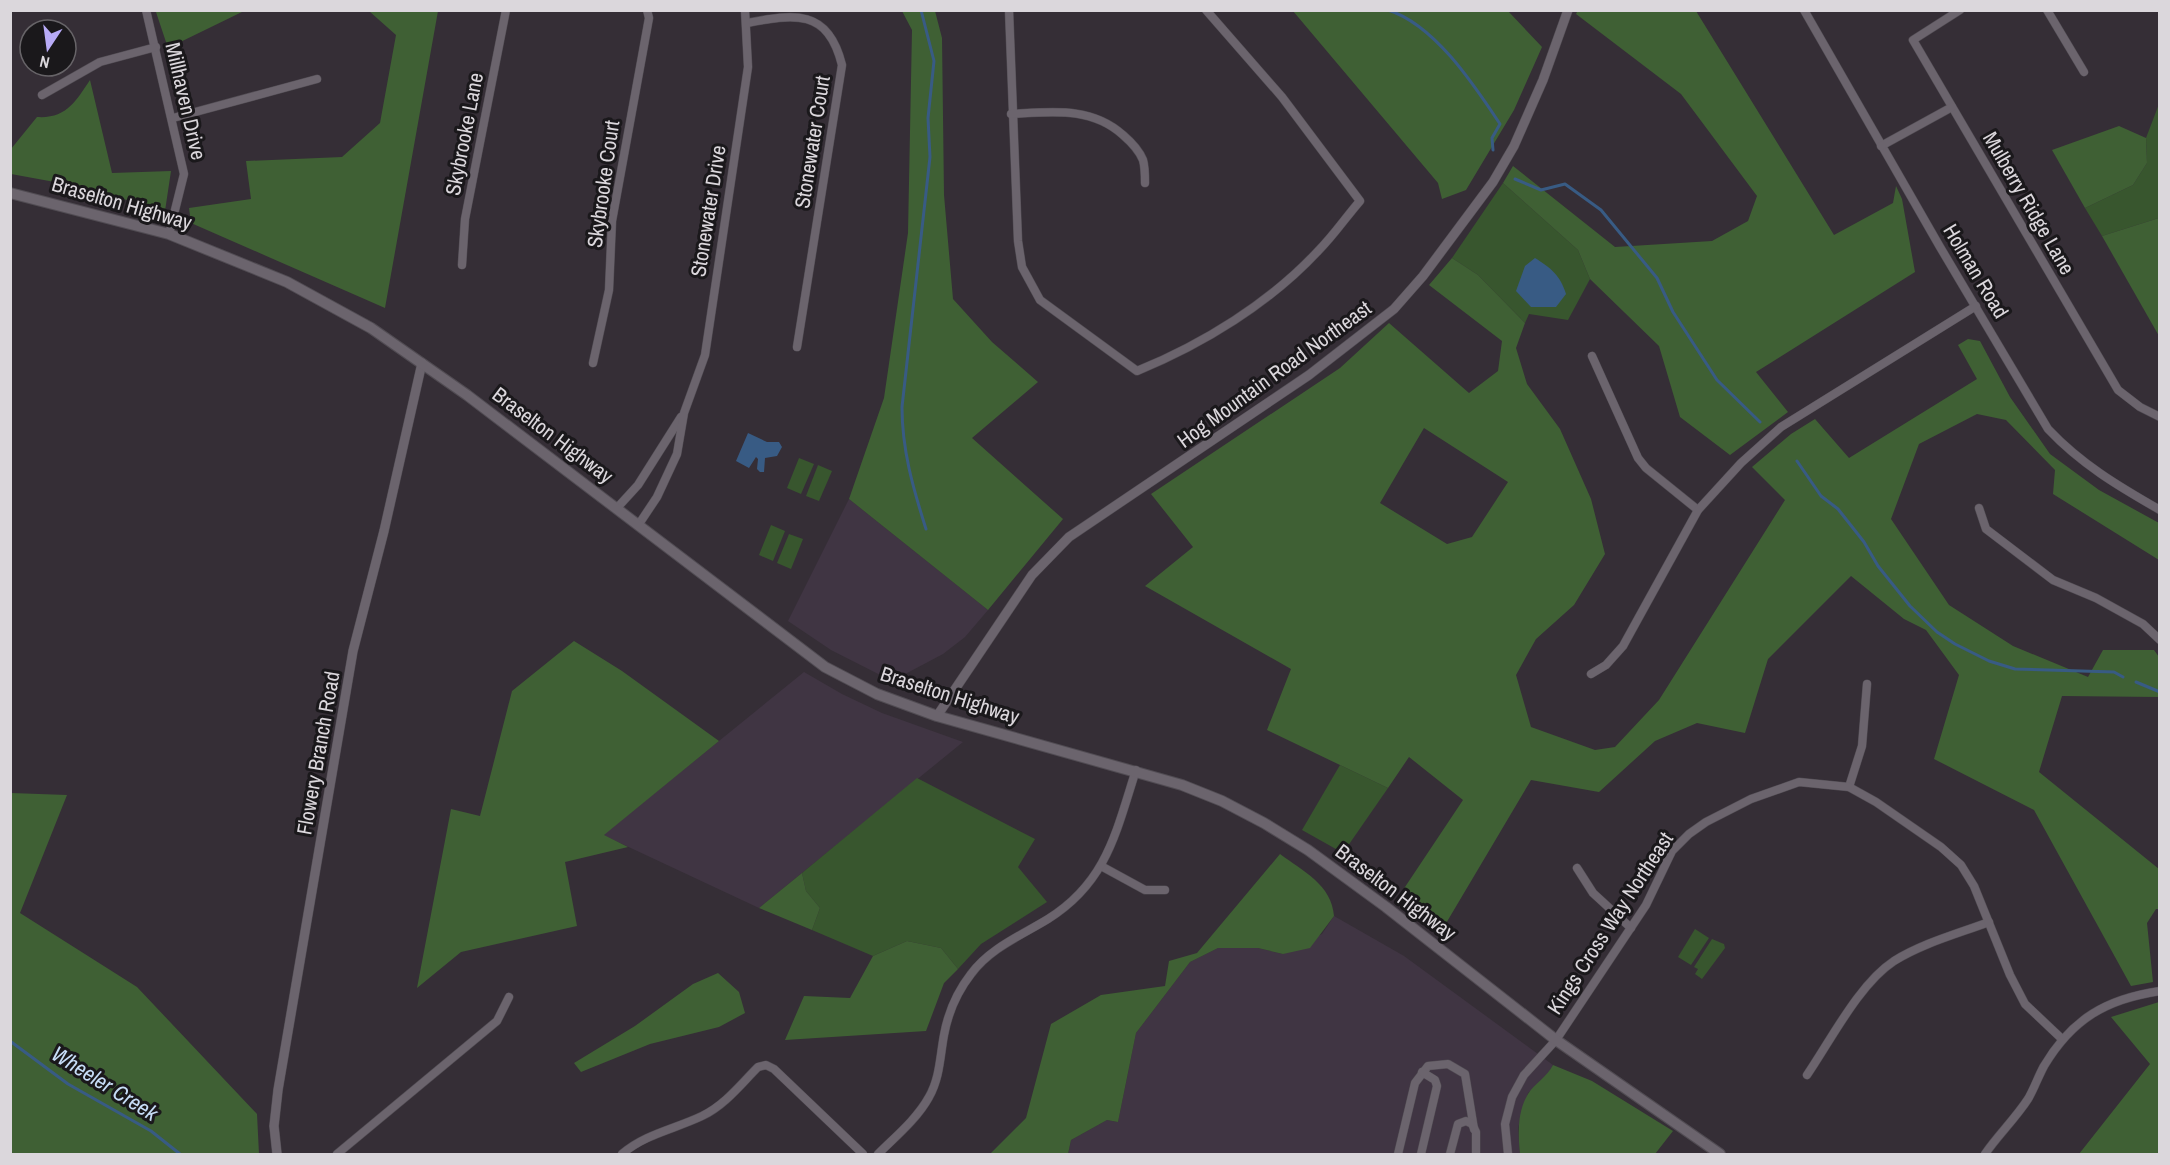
<svg xmlns="http://www.w3.org/2000/svg" width="2170" height="1165" viewBox="0 0 2170 1165" font-family="'Archivo Narrow',sans-serif">
<style>
.built{fill:#403543}
.green{fill:#38562e}
.forest{fill:#3f6034;fill-rule:evenodd}
.water{fill:#385b84}
.lines{fill:none;stroke-linecap:round;stroke-linejoin:round}
.stream{stroke:#385b84;stroke-width:3}
.minor-casing{stroke:#514c53;stroke-width:9}
.tertiary-casing{stroke:#514c53;stroke-width:10}
.secondary-casing{stroke:#514c53;stroke-width:12}
.minor{stroke:#6b646d;stroke-width:8}
.tertiary{stroke:#6b646d;stroke-width:9}
.secondary{stroke:#6b646d;stroke-width:10}
.labels{text-anchor:middle;dominant-baseline:central;stroke-width:6;stroke-linejoin:round;paint-order:stroke}
.street-label{font-size:21px;fill:#dbd7dc;stroke:#1a181b}
.water-label{font-size:22px;font-style:italic;fill:#c6dcf6;stroke:#1a181b}
</style>
<rect width="100%" height="100%" fill="#352e36"/>
<!-- built -->
<g class="built">
<path d="M 849,499 L 988,610 L 965,637 L 943,654 L 892,681 L 831,650 L 788,621 Z"/>
<path d="M 804,672 L 842,694 L 882,713 L 963,742 L 759,908 L 603,835 Z"/>
<path d="M 1334,916 L 1404,956 L 1553,1065 L 1548,1076 L 1528,1093 L 1518,1128 L 1520,1154 L 1068,1154 L 1071,1140 L 1107,1120 L 1118,1122 L 1136,1033 L 1190,962 L 1218,948 L 1258,948 L 1283,954 L 1322,934 Z"/>
</g>
<!-- green -->
<g class="green">
<path d="M 2159,104 L 2159,218 L 2102,236 L 2085,208 L 2133,185 L 2147,163 L 2146,138 Z"/>
<path d="M 1503,183 L 1578,250 L 1590,279 L 1568,320 L 1529,314 L 1525,323 L 1478,275 L 1452,258 Z"/>
<path d="M 799,458 L 814,464 L 801,494 L 787,488 Z"/>
<path d="M 818,465 L 832,471 L 819,501 L 806,496 Z"/>
<path d="M 771,525 L 785,531 L 773,561 L 759,555 Z"/>
<path d="M 789,534 L 803,539 L 791,569 L 777,563 Z"/>
<path d="M 1340,765 L 1388,788 L 1343,853 L 1302,830 Z"/>
<path d="M 917,778 L 1035,839 L 1018,867 L 1047,902 L 981,944 L 958,969 L 941,948 L 907,941 L 873,956 L 812,930 L 820,908 L 806,891 L 802,873 Z"/>
<path d="M 1695,929 L 1709,938 L 1691,965 L 1678,957 Z"/>
<path d="M 1712,939 L 1724,944 L 1725,948 L 1702,979 L 1695,974 L 1698,969 L 1694,967 Z"/>
</g>
<!-- forest -->
<g class="forest">
<path d="M 1578,10 L 1696,11 L 1834,235 L 1893,203 L 1896,186 L 1902,199 L 1915,272 L 1756,372 L 1788,412 L 1730,455 L 1680,417 L 1659,346 L 1590,279 L 1578,250 L 1503,183 L 1513,166 L 1615,247 L 1712,241 L 1748,221 L 1757,196 L 1681,94 L 1576,14 Z"/>
<path d="M 162,11 L 162,10 L 244,11 L 168,48 L 156,12 Z"/>
<path d="M 369,11 L 438,11 L 385,308 L 191,223 L 189,208 L 251,199 L 246,161 L 342,157 L 380,123 L 396,35 Z"/>
<path d="M 902,11 L 935,11 L 942,38 L 944,195 L 953,299 L 992,342 L 1038,382 L 972,438 L 1063,519 L 988,610 L 849,499 L 884,398 L 908,233 L 912,30 Z"/>
<path d="M 1293,11 L 1508,11 L 1542,47 L 1514,110 L 1466,190 L 1442,199 L 1438,183 Z"/>
<path d="M 90,80 L 112,173 L 171,171 L 165,211 L 82,187 L 11,174 L 11,149 L 37,117 C 66,119 76,101 90,80 Z"/>
<path d="M 2119,126 L 2146,138 L 2147,163 L 2133,185 L 2085,208 L 2052,150 Z"/>
<path d="M 2159,218 L 2160,218 L 2159,336 L 2102,236 Z"/>
<path d="M 1452,258 L 1478,275 L 1525,323 L 1516,348 L 1527,384 L 1560,429 L 1591,499 L 1605,554 L 1574,605 L 1536,639 L 1516,675 L 1531,727 L 1595,750 L 1615,747 L 1659,700 L 1785,500 L 1752,467 L 1791,434 L 1815,419 L 1849,458 L 1977,379 L 1958,345 L 1968,339 L 1980,341 L 2010,397 L 2050,454 L 2099,490 L 2159,523 L 2159,560 L 2053,494 L 2055,470 L 2006,420 L 1977,414 L 1919,444 L 1891,519 L 1949,605 L 2013,646 L 2088,677 L 2103,650 L 2154,650 L 2159,657 L 2159,697 L 2062,696 L 2039,772 L 2159,869 L 2159,909 L 2156,909 L 2147,923 L 2153,982 L 2131,986 L 2034,810 L 1934,759 L 1959,675 L 1926,630 L 1904,619 L 1851,576 L 1768,659 L 1745,733 L 1697,723 L 1655,741 L 1599,792 L 1531,780 L 1445,925 L 1399,896 L 1463,800 L 1409,757 L 1388,788 L 1267,730 L 1291,669 L 1145,586 L 1193,547 L 1151,494 L 1340,368 L 1389,323 L 1469,393 L 1498,371 L 1502,341 L 1429,285 ZM 1424,428 L 1508,482 L 1472,537 L 1447,544 L 1380,503 Z"/>
<path d="M 574,641 L 622,671 L 719,741 L 604,835 L 628,847 L 565,862 L 577,926 L 461,952 L 417,988 L 451,809 L 480,816 L 512,691 Z"/>
<path d="M 11,793 L 67,795 L 20,913 L 137,987 L 257,1114 L 259,1154 L 11,1154 Z"/>
<path d="M 1280,854 C 1303,871 1332,885 1334,916 L 1310,948 L 1283,954 L 1258,948 L 1218,948 L 1190,962 L 1136,1033 L 1118,1122 L 1107,1120 L 1071,1140 L 1068,1154 L 990,1154 L 1026,1118 L 1051,1024 L 1101,995 L 1165,986 L 1169,961 L 1197,953 Z"/>
<path d="M 802,873 L 806,891 L 820,908 L 812,930 L 759,908 Z"/>
<path d="M 907,941 L 941,948 L 958,969 L 944,983 L 926,1031 L 785,1040 L 804,996 L 850,998 L 873,956 Z"/>
<path d="M 718,973 L 739,992 L 745,1013 L 719,1027 L 650,1044 L 581,1072 L 574,1063 L 635,1026 L 693,984 Z"/>
<path d="M 2159,1002 L 2159,1154 L 2079,1154 L 2150,1064 L 2111,1017 Z"/>
<path d="M 1553,1065 L 1592,1081 L 1673,1131 L 1655,1154 L 1520,1154 C 1518,1135 1517,1112 1528,1094 C 1535,1083 1547,1077 1553,1065 Z"/>
</g>
<!-- water -->
<g class="water">
<path d="M 1535,258 C 1551,268 1560,275 1566,294 L 1556,307 L 1531,307 L 1516,291 L 1525,266 Z"/>
<path d="M 748,433 L 767,442 L 779,442 L 782,447 L 777,456 L 765,458 L 764,472 L 760,472 L 757,469 L 758,459 L 756,457 L 749,468 L 736,461 Z"/>
</g>
<g class="lines">
<!-- stream -->
<g class="stream">
<path d="M 921,10 L 934,61 L 928,118 L 930,157 L 902,407 C 902,450 913,488 926,529"/>
<path d="M 1388,10 C 1435,25 1474,85 1500,124 L 1492,138 L 1493,150"/>
<path d="M 1515,179 L 1541,190 L 1565,184 L 1601,210 L 1657,278 L 1673,312 L 1717,380 L 1760,422"/>
<path d="M 1797,461 L 1821,496 L 1838,509 L 1864,542 L 1878,566 L 1910,606 L 1937,632 L 1955,644 L 1989,661 L 2015,669 L 2114,672 L 2123,677"/>
<path d="M 2136,682 L 2160,692"/>
<path d="M 10,1041 L 68,1084 L 151,1131 L 180,1154"/>
</g>
<!-- minor casing -->
<g class="minor-casing">
<g id="minor">
<path d="M 146,10 L 184,174 L 169,234"/>
<path d="M 1009,10 L 1018,241 L 1022,267 L 1040,300 L 1137,371 C 1203,344 1270,303 1319,250 C 1334,235 1346,217 1360,201 L 1282,97 L 1206,10"/>
<path d="M 1804,10 L 1940,247 L 2048,429 C 2081,464 2118,486 2160,510"/>
<path d="M 1960,10 L 1913,40 L 2118,390 L 2140,407 L 2160,417"/>
<path d="M 2047,10 L 2084,72"/>
<path d="M 747,23 C 794,14 828,8 842,65 L 797,347"/>
<path d="M 42,95 L 100,62 L 156,47"/>
<path d="M 1011,114 C 1051,112 1091,106 1123,135 C 1130,141 1139,150 1143,160 C 1145,167 1145,176 1145,183"/>
<path d="M 173,118 L 317,79"/>
<path d="M 1881,146 L 1952,107"/>
<path d="M 462,265 L 465,219 L 506,10"/>
<path d="M 1592,356 L 1638,458 L 1646,468 L 1698,510"/>
<path d="M 593,363 L 609,290 L 612,221 L 649,18 L 647,10"/>
<path d="M 617,508 L 638,485 L 681,417"/>
<path d="M 1979,508 L 1986,529 L 2053,580 L 2096,598 L 2143,624 L 2160,640"/>
<path d="M 639,524 L 657,497 L 677,454 L 684,413 L 705,355 L 748,67 L 745,10"/>
<path d="M 1591,674 L 1606,665 L 1623,646 L 1698,510 L 1741,463 L 1781,427 L 1976,306"/>
<path d="M 1849,787 L 1862,746 L 1867,684"/>
<path d="M 1101,866 L 1145,890 L 1165,890"/>
<path d="M 1577,868 L 1593,893 L 1631,928"/>
<path d="M 1807,1075 C 1831,1040 1859,984 1894,961 C 1923,943 1957,934 1989,922"/>
<path d="M 337,1154 L 497,1021 L 509,997"/>
<path d="M 622,1154 C 645,1134 675,1129 702,1116 C 725,1105 741,1084 758,1067 L 766,1065 L 774,1069 L 863,1154"/>
<path d="M 878,1154 C 895,1137 917,1119 929,1097 C 940,1078 940,1056 944,1035 C 948,1013 957,992 971,974 C 990,948 1022,935 1048,919 C 1107,882 1116,832 1136,770"/>
<path d="M 1398,1154 L 1415,1083 L 1428,1066 L 1448,1064 L 1465,1074 L 1474,1129"/>
<path d="M 1421,1154 L 1437,1086 L 1435,1080 L 1422,1072"/>
<path d="M 1450,1154 L 1458,1124 L 1466,1121 L 1472,1124 L 1476,1132 L 1476,1154"/>
<path d="M 1508,1154 L 1505,1124 L 1512,1097 L 1524,1075 L 1556,1040 L 1646,905 L 1672,851 L 1689,834 L 1706,822 L 1751,799 L 1799,782 L 1849,787 L 1876,802 L 1941,847 L 1961,865 L 1974,886 L 2010,975 L 2025,1004 L 2062,1039"/>
<path d="M 1985,1154 C 1998,1135 2015,1119 2028,1099 C 2034,1089 2038,1077 2044,1066 C 2072,1019 2106,999 2160,991"/>
</g>
</g>
<!-- tertiary casing -->
<g class="tertiary-casing">
<g id="tertiary">
<path d="M 937,716 L 1032,575 L 1069,537 L 1309,375 L 1394,309 L 1423,276 L 1493,182 L 1514,146 L 1543,80 L 1568,10"/>
<path d="M 277,1154 L 274,1126 L 278,1090 L 353,651 L 384,531 L 422,363"/>
</g>
</g>
<!-- secondary casing -->
<g class="secondary-casing">
<path id="secondary" d="M 10,193 L 169,234 L 287,282 L 371,328 L 467,395 L 825,667 L 877,694 L 937,716 L 1182,785 L 1222,801 L 1264,823 L 1308,850 L 1386,907 L 1556,1040 L 1720,1154"/>
</g>
<!-- minor -->
<use href="#minor" class="minor"/>
<!-- tertiary -->
<use href="#tertiary" class="tertiary"/>
<!-- secondary -->
<use href="#secondary" class="secondary"/>
</g>
<g class="labels">
<!-- street labels -->
<g class="street-label">
<text transform="translate(186 101) rotate(77)">Millhaven Drive</text>
<text transform="translate(464 134) rotate(-79)">Skybrooke Lane</text>
<text transform="translate(812 142) rotate(-81)">Stonewater Court</text>
<text transform="translate(603 184) rotate(-82)">Skybrooke Court</text>
<text transform="translate(122 203) rotate(16)">Braselton Highway</text>
<text transform="translate(2029 203) rotate(60)">Mulberry Ridge Lane</text>
<text transform="translate(708 211) rotate(-81)">Stonewater Drive</text>
<text transform="translate(1976 271) rotate(59)">Holman Road</text>
<text transform="translate(1274 374) rotate(-36)">Hog Mountain Road Northeast</text>
<text transform="translate(553 435) rotate(37)">Braselton Highway</text>
<text transform="translate(950 695) rotate(18)">Braselton Highway</text>
<text transform="translate(318 753) rotate(-80)">Flowery Branch Road</text>
<text transform="translate(1396 892) rotate(37)">Braselton Highway</text>
<text transform="translate(1610 923) rotate(-57)">Kings Cross Way Northeast</text>
</g>
<!-- water labels -->
<g class="water-label">
<text transform="translate(105 1083) rotate(32)">Wheeler Creek</text>
</g>
</g>
<!-- border -->
<rect width="2170" height="1165" fill="none" stroke="#dbd7dc" stroke-width="24"/>
<!-- north arrow -->
<g transform="translate(48 48) rotate(193)"><circle r="28" fill="#1a181b" stroke="#676468" stroke-width="1.5"/>
<path d="M0-4.5L10 22L0 15L-10 22Z" fill="#b8abf7"/>
<text y="-9" font-size="16" font-weight="bold" text-anchor="middle" fill="#dbd7dc">N</text>
</g>
</svg>
